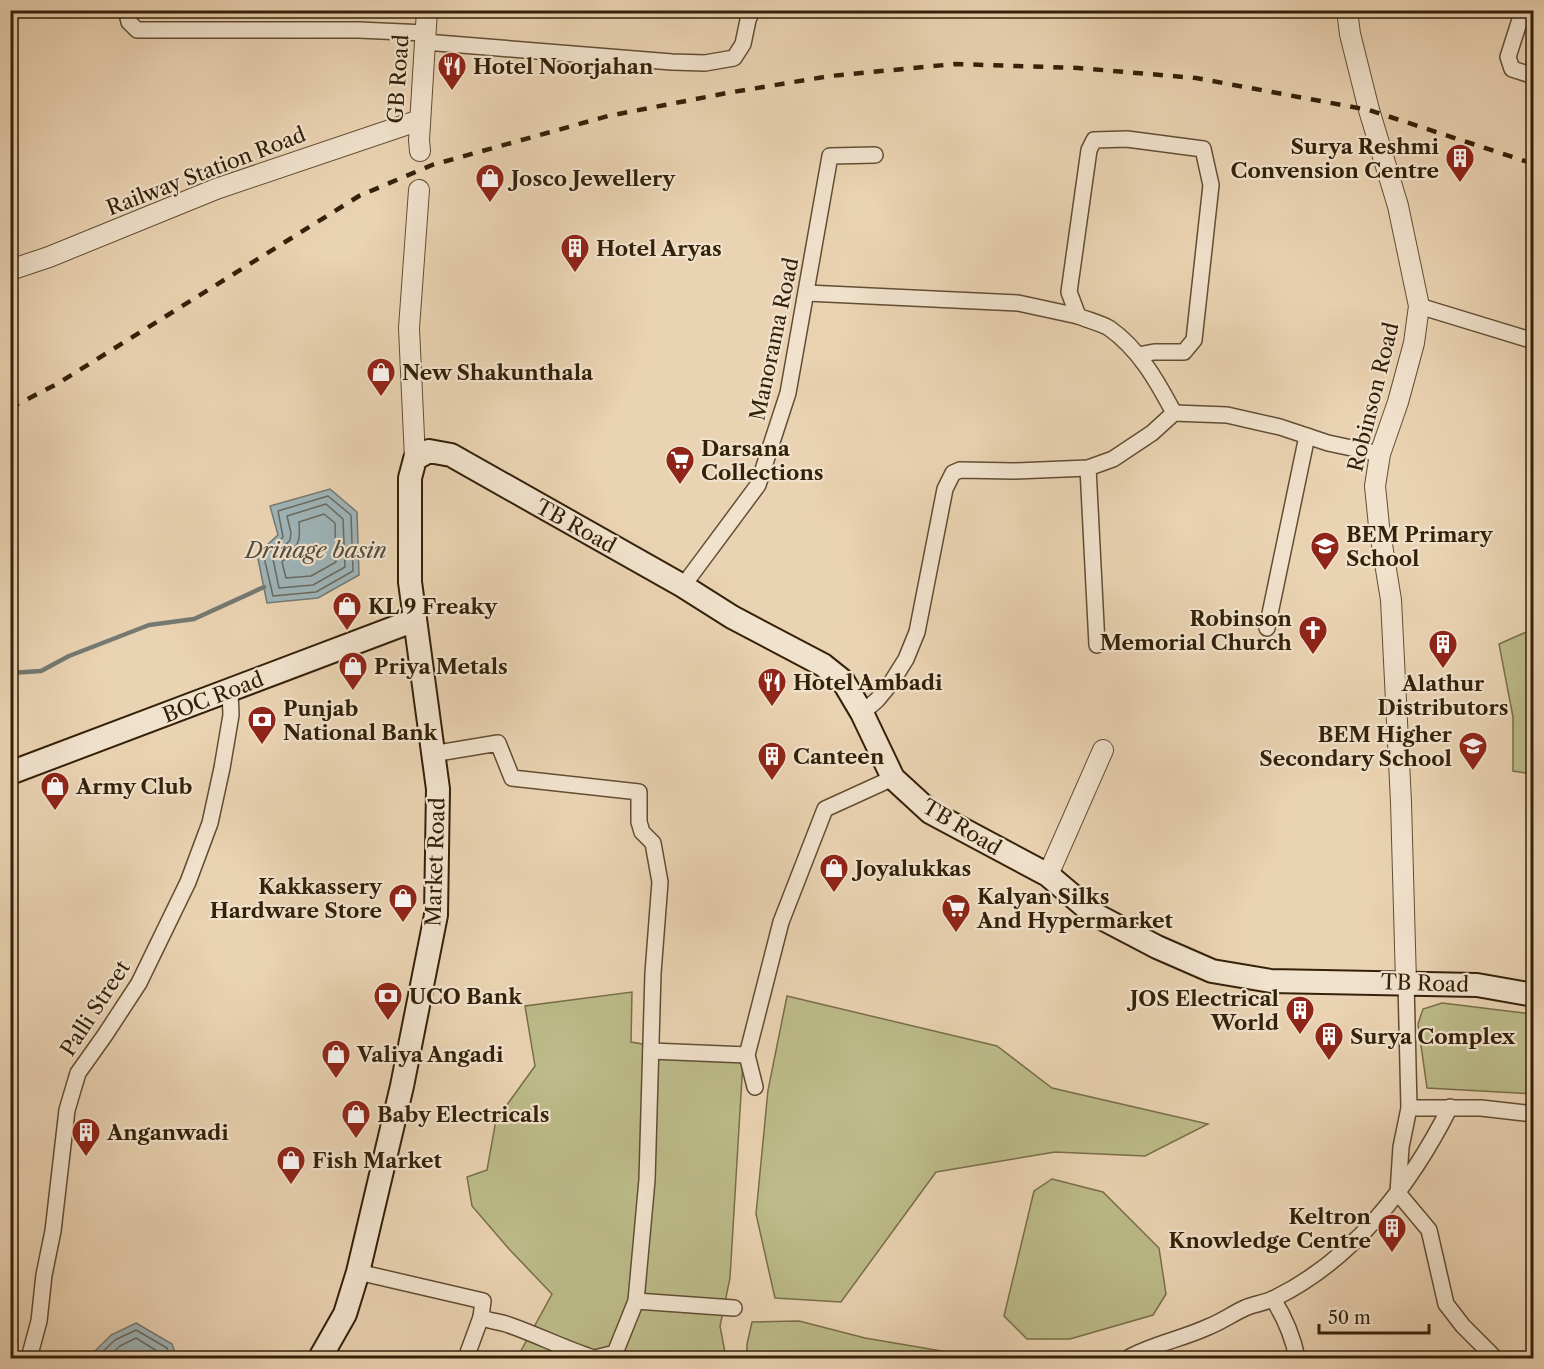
<svg xmlns="http://www.w3.org/2000/svg" width="1544" height="1369" viewBox="0 0 1544 1369" font-family="'Libre Caslon Text',serif">
<style>
.green{fill:#bcbb89;stroke:#786e49;stroke-width:1.5}
.water{fill:#9eb4b8;stroke:#747972;stroke-width:1.5}
.lines{fill:none;stroke-linecap:round;stroke-linejoin:round}
.shore{stroke:#696a60;stroke-width:1.5}
.stream{stroke:#747972;stroke-width:4.5}
.minor-casing{stroke:#624e33;stroke-width:18}
.tertiary-casing{stroke:#624e33;stroke-width:22}
.secondary-casing{stroke:#342109;stroke-width:26}
.minor{stroke:#f1e2cd;stroke-width:15}
.tertiary{stroke:#f1e2cd;stroke-width:20}
.secondary{stroke:#f1e2cd;stroke-width:22}
.rail{stroke:#342109;stroke-width:4.5;stroke-dasharray:10 10;stroke-linecap:butt}
.labels{text-anchor:middle;dominant-baseline:central;stroke-width:4.5;stroke-linejoin:round;paint-order:stroke}
.poi-label{font-size:21px;font-weight:bold;fill:#342109;stroke:#f1e2cd;text-anchor:start}
.street-label{font-size:21px;fill:#342109;stroke:#f1e2cd}
.water-label{font-size:22px;font-style:italic;fill:#544d3e;stroke:#f1e2cd}
</style>
<rect width="100%" height="100%" fill="#ead3b2"/>
<filter id="stains"><feTurbulence type="fractalNoise" baseFrequency=".00333" numOctaves="4"/><feColorMatrix values="0 0 0 0 .2 0 0 0 0 .09 0 0 0 0 .02 0 0 0 .5 -.17"/></filter>
<radialGradient id="worn" r=".72"><stop offset=".6" stop-color="#630" stop-opacity="0"/><stop offset="1" stop-color="#630" stop-opacity=".3"/></radialGradient>
<!-- green -->
<g class="green">
<path d="M 1533,629 L 1533,774 L 1513,771 L 1513,717 L 1499,644 Z"/>
<path d="M 632,992 L 631,1042 L 743,1061 L 730,1278 L 720,1326 L 726,1358 L 517,1358 L 552,1294 L 509,1249 L 472,1206 L 467,1177 L 487,1170 L 496,1120 L 535,1066 L 525,1006 Z"/>
<path d="M 787,996 L 997,1046 L 1052,1088 L 1208,1124 L 1145,1156 L 1055,1152 L 936,1172 L 841,1302 L 775,1298 L 756,1214 L 768,1090 Z"/>
<path d="M 1442,1003 L 1533,1014 L 1533,1094 L 1427,1088 L 1418,1024 L 1423,1009 Z"/>
<path d="M 1052,1179 L 1103,1192 L 1159,1248 L 1166,1294 L 1153,1315 L 1070,1339 L 1027,1339 L 1004,1316 L 1034,1191 Z"/>
<path d="M 799,1321 L 865,1338 L 983,1358 L 747,1358 L 747,1344 L 752,1322 Z"/>
</g>
<!-- water -->
<g class="water">
<path d="M 330,489 L 357,512 L 359,575 L 318,598 L 267,603 L 257,554 L 278,535 L 270,506 Z"/>
<path d="M 136,1323 L 172,1344 L 177,1358 L 88,1358 L 111,1335 Z"/>
</g>
<g class="lines">
<!-- shore -->
<g class="shore">
<path d="M 328,496 L 351,515 L 353,571 L 316,592 L 273,596 L 264,557 L 283,537 L 278,511 Z"/>
<path d="M 326,504 L 343,519 L 345,567 L 313,585 L 279,588 L 273,559 L 290,540 L 291,533 L 287,516 Z"/>
<path d="M 324,514 L 335,523 L 336,562 L 311,576 L 286,578 L 282,562 C 297,545 301,546 299,522 Z"/>
<path d="M 96,1358 L 115,1340 L 136,1330 L 167,1348 L 171,1358"/>
<path d="M 107,1358 L 120,1346 L 136,1338 L 160,1353 L 163,1358"/>
</g>
<!-- stream -->
<path class="stream" d="M 10,673 L 41,671 L 69,656 L 149,625 L 194,619 L 264,587"/>
<!-- minor casing -->
<g class="minor-casing">
<g id="minor">
<path d="M 126,10 L 129,22 L 137,30 L 359,30 L 425,33"/>
<path d="M 1523,10 L 1508,57 L 1512,69 L 1534,76"/>
<path d="M 425,42 L 672,62 L 705,63 L 734,58 L 743,44 L 748,20 L 752,10"/>
<path d="M 807,293 L 1018,303 L 1078,316"/>
<path d="M 1419,306 L 1534,341"/>
<path d="M 1138,355 L 1154,352 L 1184,352 L 1194,340 L 1211,185 L 1203,149 L 1127,139 L 1094,140 L 1089,150 L 1069,292 L 1078,316 C 1088,320 1100,323 1109,328 C 1139,349 1157,381 1174,413"/>
<path d="M 1088,468 L 1097,645"/>
<path d="M 683,586 L 758,485 L 788,393 L 830,156 L 875,155"/>
<path d="M 1267,628 L 1307,436"/>
<path d="M 862,713 L 877,700 L 891,683 L 906,659 L 917,632 L 945,489 L 953,473 L 960,470 L 1014,471 L 1088,468 L 1113,459 L 1152,433 L 1174,413 L 1227,415 L 1280,427 L 1328,443 L 1380,454"/>
<path d="M 432,754 L 498,743 L 512,778 L 639,792 L 639,822 L 642,832 L 653,843 L 660,882 L 653,973 L 647,1180 L 636,1301 L 615,1353 L 595,1358"/>
<path d="M 1406,982 L 1409,1108 L 1401,1147 L 1398,1193 L 1429,1230 L 1446,1304 L 1463,1326 L 1495,1358"/>
<path d="M 651,1051 L 747,1055"/>
<path d="M 755,1087 L 747,1055 L 781,922 L 825,809 L 893,778"/>
<path d="M 1409,1108 L 1481,1108 L 1534,1114"/>
<path d="M 358,1272 L 483,1301 L 481,1317 C 490,1322 499,1321 509,1325 C 538,1335 565,1349 594,1358"/>
<path d="M 1273,1299 C 1285,1318 1293,1337 1297,1358"/>
<path d="M 636,1301 L 734,1308"/>
<path d="M 29,1358 L 39,1321 L 44,1275 L 53,1231 L 67,1110 L 78,1073 L 105,1035 L 139,983 L 188,882 L 210,823 L 222,768 L 231,715 L 230,691"/>
<path d="M 466,1358 L 481,1317"/>
<path d="M 1128,1358 C 1153,1344 1182,1339 1208,1327 C 1221,1322 1232,1314 1245,1308 C 1254,1304 1265,1303 1275,1298 C 1354,1259 1411,1185 1450,1107"/>
</g>
</g>
<!-- tertiary casing -->
<g class="tertiary-casing">
<g id="tertiary">
<path d="M 1347,10 L 1350,34 L 1369,110 L 1398,206 L 1419,306 L 1414,343 L 1398,402 L 1380,454 L 1375,486 L 1379,526 L 1391,600 L 1401,802 L 1406,982"/>
<path d="M 420,151 L 419,140 L 427,10"/>
<path d="M 10,270 L 49,257 L 216,189 L 420,120"/>
<path d="M 415,459 L 409,328 L 419,190"/>
<path d="M 1048,875 L 1103,750"/>
</g>
</g>
<!-- secondary casing -->
<g class="secondary-casing">
<g id="secondary">
<path d="M 10,773 L 415,620"/>
<path d="M 320,1358 L 345,1314 L 358,1272 L 402,1086 L 436,915 L 438,789 L 410,582 L 410,478 L 415,459 L 429,451 L 451,455 L 683,586 L 732,617 L 823,665 L 843,681 L 862,713 L 893,778 L 930,812 L 1048,875 L 1094,914 L 1157,947 L 1212,971 L 1271,981 L 1477,985 L 1534,995"/>
</g>
</g>
<!-- minor -->
<use href="#minor" class="minor"/>
<!-- tertiary -->
<use href="#tertiary" class="tertiary"/>
<!-- secondary -->
<use href="#secondary" class="secondary"/>
<!-- rail -->
<path class="rail" d="M 10,408 L 57,384 L 359,196 L 432,165 L 608,116 L 727,93 L 830,76 L 955,64 L 1078,68 L 1196,78 L 1369,110 L 1534,164"/>
</g>
<!-- icons -->
<defs>
<g id="restaurant-pin" transform="scale(1.5)"><path d="M0 17L-7.5 6A9.5 9.5 0 1 1 7.5 6Z" fill="#8f2418" stroke="#f1e2cd"/><path d="M-5-6h1v4h1v-4h1v4h1v-4h1v5L-1.5 .5V6h-2V.5L-5-1ZM5-6V6H3V1.5H1.5Q1.5-4 5-6Z" fill="#fff"/></g>
<g id="building-pin" transform="scale(1.5)"><path d="M0 17L-7.5 6A9.5 9.5 0 1 1 7.5 6Z" fill="#8f2418" stroke="#f1e2cd"/><path d="M-4-6H4V6H1V3H-1V6H-4ZM-2.5-4.3h1.7v1.8h-1.7ZM.8-4.3h1.7v1.8H.8ZM-2.5-1h1.7V.8h-1.7ZM.8-1h1.7V.8H.8Z" fill="#fff"/></g>
<g id="shop-pin" transform="scale(1.5)"><path d="M0 17L-7.5 6A9.5 9.5 0 1 1 7.5 6Z" fill="#8f2418" stroke="#f1e2cd"/><path d="M-5-2.5h2.3a2.7 3.5 0 0 1 5.4 0H5L5.5 6h-11ZM-1.5-2.5h3a1.5 2.3 0 0 0-3 0Z" fill="#fff"/></g>
<g id="supermarket-pin" transform="scale(1.5)"><path d="M0 17L-7.5 6A9.5 9.5 0 1 1 7.5 6Z" fill="#8f2418" stroke="#f1e2cd"/><path d="M-6-5.5h2.5l.6 2H6L4.5 2H-2.5L-4.4-4H-6ZM-1.5 3.2a1.3 1.3 0 1 0 .1 0ZM3 3.2a1.3 1.3 0 1 0 .1 0Z" fill="#fff"/></g>
<g id="school-pin" transform="scale(1.5)"><path d="M0 17L-7.5 6A9.5 9.5 0 1 1 7.5 6Z" fill="#8f2418" stroke="#f1e2cd"/><path d="M0-5L7-2L0 1L-7-2ZM-4 1L0 2.5L4 1V4Q0 6-4 4Z" fill="#fff"/></g>
<g id="church-pin" transform="scale(1.5)"><path d="M0 17L-7.5 6A9.5 9.5 0 1 1 7.5 6Z" fill="#8f2418" stroke="#f1e2cd"/><path d="M-1.2-6h2.4v3.5h3.3v2.4h-3.3V6h-2.4V-.1h-3.3v-2.4h3.3Z" fill="#fff"/></g>
<g id="bank-pin" transform="scale(1.5)"><path d="M0 17L-7.5 6A9.5 9.5 0 1 1 7.5 6Z" fill="#8f2418" stroke="#f1e2cd"/><path d="M-6-4H6V4H-6ZM0-2.3a2.3 2.3 0 1 0 0 4.6a2.3 2.3 0 1 0 0-4.6Z" fill="#fff"/></g>
</defs>
<g fill-rule="evenodd">
<use href="#restaurant-pin" x="452" y="66"/>
<use href="#building-pin" x="1460" y="158"/>
<use href="#shop-pin" x="490" y="178"/>
<use href="#building-pin" x="575" y="248"/>
<use href="#shop-pin" x="381" y="372"/>
<use href="#supermarket-pin" x="680" y="460"/>
<use href="#school-pin" x="1325" y="546"/>
<use href="#shop-pin" x="347" y="606"/>
<use href="#church-pin" x="1313" y="630"/>
<use href="#building-pin" x="1443" y="644"/>
<use href="#shop-pin" x="353" y="666"/>
<use href="#restaurant-pin" x="772" y="682"/>
<use href="#bank-pin" x="262" y="720"/>
<use href="#school-pin" x="1473" y="746"/>
<use href="#building-pin" x="772" y="756"/>
<use href="#shop-pin" x="55" y="786"/>
<use href="#shop-pin" x="834" y="868"/>
<use href="#shop-pin" x="403" y="898"/>
<use href="#supermarket-pin" x="956" y="908"/>
<use href="#bank-pin" x="388" y="996"/>
<use href="#building-pin" x="1300" y="1010"/>
<use href="#building-pin" x="1329" y="1036"/>
<use href="#shop-pin" x="336" y="1054"/>
<use href="#shop-pin" x="356" y="1114"/>
<use href="#building-pin" x="86" y="1132"/>
<use href="#shop-pin" x="291" y="1160"/>
<use href="#building-pin" x="1392" y="1228"/>
</g>
<g class="labels">
<!-- poi labels -->
<g class="poi-label">
<text x="473" y="66">Hotel Noorjahan</text>
<text x="1439" y="146" text-anchor="end">Surya Reshmi<tspan x="1439" dy="24">Convension Centre</tspan></text>
<text x="511" y="178">Josco Jewellery</text>
<text x="596" y="248">Hotel Aryas</text>
<text x="402" y="372">New Shakunthala</text>
<text x="701" y="448">Darsana<tspan x="701" dy="24">Collections</tspan></text>
<text x="1346" y="534">BEM Primary<tspan x="1346" dy="24">School</tspan></text>
<text x="368" y="606">KL 9 Freaky</text>
<text x="1292" y="618" text-anchor="end">Robinson<tspan x="1292" dy="24">Memorial Church</tspan></text>
<text x="374" y="666">Priya Metals</text>
<text x="793" y="682">Hotel Ambadi</text>
<text x="1443" y="683" text-anchor="middle">Alathur<tspan x="1443" dy="24">Distributors</tspan></text>
<text x="283" y="708">Punjab<tspan x="283" dy="24">National Bank</tspan></text>
<text x="1452" y="734" text-anchor="end">BEM Higher<tspan x="1452" dy="24">Secondary School</tspan></text>
<text x="793" y="756">Canteen</text>
<text x="76" y="786">Army Club</text>
<text x="855" y="868">Joyalukkas</text>
<text x="382" y="886" text-anchor="end">Kakkassery<tspan x="382" dy="24">Hardware Store</tspan></text>
<text x="977" y="896">Kalyan Silks<tspan x="977" dy="24">And Hypermarket</tspan></text>
<text x="409" y="996">UCO Bank</text>
<text x="1279" y="998" text-anchor="end">JOS Electrical<tspan x="1279" dy="24">World</tspan></text>
<text x="1350" y="1036">Surya Complex</text>
<text x="357" y="1054">Valiya Angadi</text>
<text x="377" y="1114">Baby Electricals</text>
<text x="107" y="1132">Anganwadi</text>
<text x="312" y="1160">Fish Market</text>
<text x="1371" y="1216" text-anchor="end">Keltron<tspan x="1371" dy="24">Knowledge Centre</tspan></text>
</g>
<!-- street labels -->
<g class="street-label">
<text transform="translate(398 79) rotate(-86)">GB Road</text>
<text transform="translate(206 171) rotate(-21)">Railway Station Road</text>
<text transform="translate(774 339) rotate(-78)">Manorama Road</text>
<text transform="translate(1373 397) rotate(-76)">Robinson Road</text>
<text transform="translate(576 526) rotate(29)">TB Road</text>
<text transform="translate(213 697) rotate(-21)">BOC Road</text>
<text transform="translate(962 827) rotate(31)">TB Road</text>
<text transform="translate(435 862) rotate(-88)">Market Road</text>
<text transform="translate(1425 983) rotate(2)">TB Road</text>
<text transform="translate(95 1008) rotate(-57)">Palli Street</text>
</g>
<!-- water labels -->
<g class="water-label">
<text x="316" y="550">Drinage basin</text>
</g>
</g>
<!-- margin -->
<rect width="1544" height="1369" fill="none" stroke="#ead3b2" stroke-width="36"/>
<rect x="12" y="12" width="1520" height="1345" fill="none" stroke="#342109" stroke-width="3"/>
<rect x="18" y="18" width="1508" height="1333" fill="none" stroke="#342109" stroke-width="1.5"/>
<!-- scale -->
<path d="M1319 1324v9h110v-9" fill="none" stroke="#342109" stroke-width="3"/>
<text x="1328" y="1324" font-size="18" fill="#342109" stroke="#f1e2cd" stroke-width="4.5" paint-order="stroke">50 m</text>
<rect width="100%" height="100%" filter="url(#stains)"/>
<rect width="100%" height="100%" fill="url(#worn)"/>
</svg>
